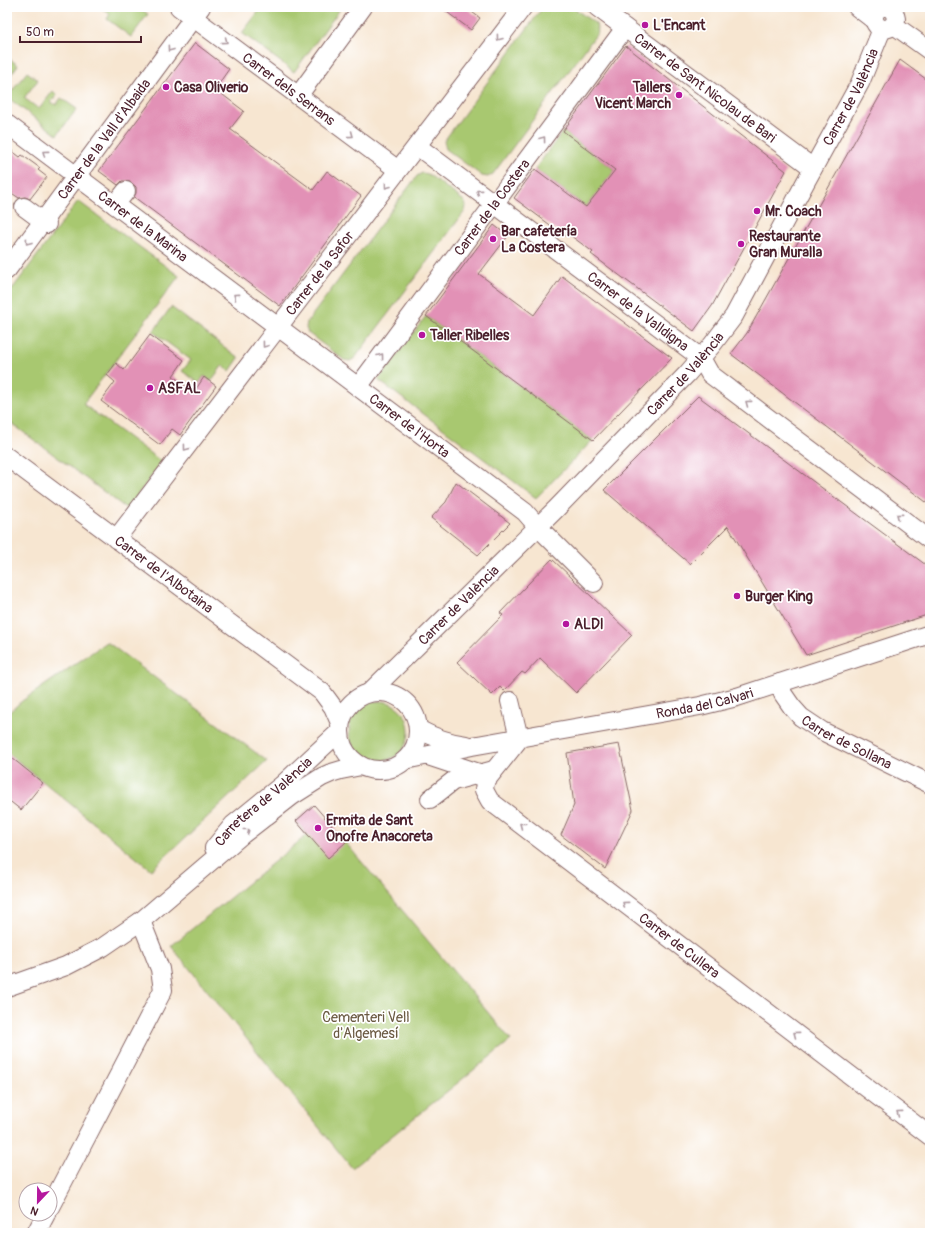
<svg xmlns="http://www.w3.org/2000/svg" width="937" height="1240" viewBox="0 0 937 1240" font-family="Pangolin,sans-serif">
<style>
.green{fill:#a8c870;stroke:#79744e}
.building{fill:#e291b6}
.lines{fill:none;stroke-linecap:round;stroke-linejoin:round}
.minor-casing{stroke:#876565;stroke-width:20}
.minor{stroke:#fff;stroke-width:18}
.oneway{stroke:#ae9aa0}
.poi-dot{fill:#b5179e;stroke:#fff;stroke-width:1.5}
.labels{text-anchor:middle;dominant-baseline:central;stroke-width:3.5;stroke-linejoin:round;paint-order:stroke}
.poi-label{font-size:14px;font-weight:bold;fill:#4a1f2b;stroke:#fff;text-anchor:start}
.street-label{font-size:14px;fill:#4a1f2b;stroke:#fff}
.park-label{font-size:14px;fill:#6b5a43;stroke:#fff}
</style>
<rect width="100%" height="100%" fill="#fff"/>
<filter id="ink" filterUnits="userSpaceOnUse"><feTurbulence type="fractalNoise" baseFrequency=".025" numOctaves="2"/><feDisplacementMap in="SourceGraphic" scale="8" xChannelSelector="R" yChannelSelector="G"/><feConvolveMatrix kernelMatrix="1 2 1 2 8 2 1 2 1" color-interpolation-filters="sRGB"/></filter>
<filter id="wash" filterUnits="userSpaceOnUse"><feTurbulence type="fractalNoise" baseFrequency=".012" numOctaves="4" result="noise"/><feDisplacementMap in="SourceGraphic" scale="16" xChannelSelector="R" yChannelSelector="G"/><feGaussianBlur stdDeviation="0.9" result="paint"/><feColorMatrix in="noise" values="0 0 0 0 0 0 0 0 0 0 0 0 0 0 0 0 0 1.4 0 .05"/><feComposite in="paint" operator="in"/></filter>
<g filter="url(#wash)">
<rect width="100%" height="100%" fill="#f7e6d1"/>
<!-- green -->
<g class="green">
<path d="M 100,7 L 138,7 L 148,14 L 131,37 L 107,19 L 110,14 Z"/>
<path d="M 262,7 L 340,7 L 341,8 L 294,72 L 242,33 Z"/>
<path d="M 543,7 L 572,7 L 596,24 L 598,32 L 493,174 L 488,177 L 482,176 L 446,149 L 444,141 Z"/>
<path d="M 7,57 L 18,65 L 7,80 Z"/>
<path d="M 27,72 L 38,80 L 24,98 L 39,109 L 53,91 L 57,95 L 51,102 L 56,105 L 61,98 L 77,109 L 57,135 L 7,97 Z"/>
<path d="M 563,131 L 615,170 L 586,207 L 535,169 Z"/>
<path d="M 422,173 L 428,174 L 464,201 L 466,206 L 465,211 L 355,358 L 350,361 L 344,360 L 308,333 L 306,328 L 307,322 L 417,176 Z"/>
<path d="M 78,201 L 179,276 L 83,404 L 162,462 L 127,509 L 7,420 L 7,296 Z"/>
<path d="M 171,307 L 239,358 L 230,371 L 223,365 L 211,381 L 204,376 L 199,383 L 182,371 L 191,360 L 153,332 Z"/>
<path d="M 426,316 L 593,440 L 536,498 L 378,380 Z"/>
<path d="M 107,642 L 267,761 L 151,870 L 7,752 L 7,714 L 22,701 Z"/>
<circle cx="379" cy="731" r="30"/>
<path d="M 314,805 L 511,1040 L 352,1168 L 171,946 L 307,835 L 296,821 Z"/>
</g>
<g id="blocks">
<!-- building -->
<g class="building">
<path d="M 440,7 L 465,7 L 480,18 L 471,30 Z"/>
<path d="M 195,43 L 229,69 L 215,89 L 244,111 L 230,129 L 313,190 L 327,171 L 361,196 L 280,306 L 134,197 L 136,193 L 136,187 L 132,183 L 127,181 L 122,181 L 118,185 L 99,171 Z"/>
<path d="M 626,46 L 786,171 L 712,306 L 694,331 L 591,254 L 593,252 L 567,233 L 565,236 L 514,198 L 535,169 L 586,207 L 615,170 L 563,131 Z"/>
<path d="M 900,60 L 930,82 L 930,505 L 731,354 L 747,333 Z"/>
<path d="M 7,147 L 20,157 L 22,155 L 40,168 L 38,170 L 47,177 L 30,199 L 25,197 L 19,198 L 7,190 Z"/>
<path d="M 494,225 L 508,236 L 479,274 L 534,315 L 562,276 L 672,358 L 593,440 L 426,316 Z"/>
<path d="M 150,335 L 184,360 L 173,376 L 194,392 L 204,377 L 216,386 L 180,435 L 172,429 L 160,445 L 101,401 L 115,382 L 107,375 L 116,363 L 124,370 Z"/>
<path d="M 698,396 L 930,568 L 930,614 L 806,655 L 728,526 L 690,564 L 604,490 Z"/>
<path d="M 456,482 L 510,523 L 478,555 L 431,518 L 446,502 Z"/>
<path d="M 552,559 L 632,635 L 576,693 L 540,658 L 525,674 L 522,672 L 504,691 L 500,687 L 492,695 L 457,662 L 503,615 L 500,613 Z"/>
<path d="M 619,744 L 633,810 L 605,869 L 561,835 L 574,805 L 567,753 Z"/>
<path d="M 7,754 L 43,783 L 21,810 L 7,799 Z"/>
<path d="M 314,805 L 346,842 L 328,858 L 296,821 Z"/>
</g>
</g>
</g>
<g filter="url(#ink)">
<use href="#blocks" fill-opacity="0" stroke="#876565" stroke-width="1"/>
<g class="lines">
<!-- minor casing -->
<g class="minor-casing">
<g id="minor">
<path id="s1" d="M 179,7 L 398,170"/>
<path id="s2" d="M 597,7 L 813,168"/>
<path d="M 857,7 L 874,20"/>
<path d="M 883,7 C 873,10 871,19 878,27 C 887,31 893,28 896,19 C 895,13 893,8 886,7"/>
<path d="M 894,25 L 930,51"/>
<path d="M 298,96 L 363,7"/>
<path id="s3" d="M 7,124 L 525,512 L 538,527 L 594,583"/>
<path id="s4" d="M 417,146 L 701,358 L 710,374 L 930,540"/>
<path d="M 115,205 L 126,191"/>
<path d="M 24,207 L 47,224"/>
<path id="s5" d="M 7,270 L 201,7"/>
<path id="s6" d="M 358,387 L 625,28"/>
<path id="s7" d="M 7,457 L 322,692 L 333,707 L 340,723"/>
<path id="s8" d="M 116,539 L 523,7"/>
<path id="s9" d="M 780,683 L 783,694 L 792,707 L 801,717 L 822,731 L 930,784"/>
<circle cx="379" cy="731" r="39"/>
<path id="s10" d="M 370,692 L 555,510 L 687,374 L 712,345 L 734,316 L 805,183 L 860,83 L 882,29"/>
<path d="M 510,701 L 519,738"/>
<path d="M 418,729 C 433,737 448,743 466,745"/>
<path id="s11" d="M 520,738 L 485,782 L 484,790 L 490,801 L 930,1136"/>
<path d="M 428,756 L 482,774"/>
<path id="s12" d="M 405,760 L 472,746 L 700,706 L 737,697 L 930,634"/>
<path d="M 430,799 L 453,781 L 494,770"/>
<path id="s13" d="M 214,848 L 233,825 L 282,785 L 339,732"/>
<path d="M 7,987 L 66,966 L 103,947 L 141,921 L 243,834 L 292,796 L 322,777 L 331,773 L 341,770 L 361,766"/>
<path d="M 50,1207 L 163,990 L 160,969 L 141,921"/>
<path d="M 36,1233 L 46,1214"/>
</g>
</g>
<!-- minor -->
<use href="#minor" class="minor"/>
</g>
<!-- one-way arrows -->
<defs><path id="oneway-chevron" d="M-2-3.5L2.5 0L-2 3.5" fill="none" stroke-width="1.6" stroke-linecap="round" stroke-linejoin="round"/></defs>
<g class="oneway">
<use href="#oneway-chevron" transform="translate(499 38) rotate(127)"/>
<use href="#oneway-chevron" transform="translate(225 41) rotate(37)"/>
<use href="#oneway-chevron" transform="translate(170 49) rotate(126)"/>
<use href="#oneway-chevron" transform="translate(351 135) rotate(37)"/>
<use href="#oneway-chevron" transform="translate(543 139) rotate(-53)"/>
<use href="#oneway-chevron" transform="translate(45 153) rotate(-143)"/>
<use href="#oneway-chevron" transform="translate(387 186) rotate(127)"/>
<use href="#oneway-chevron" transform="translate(479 192) rotate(-143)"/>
<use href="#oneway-chevron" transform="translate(28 242) rotate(126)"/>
<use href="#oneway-chevron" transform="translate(236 296) rotate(-143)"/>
<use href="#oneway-chevron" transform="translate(265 345) rotate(127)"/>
<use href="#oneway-chevron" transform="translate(381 356) rotate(-53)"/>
<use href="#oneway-chevron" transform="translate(748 403) rotate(-143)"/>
<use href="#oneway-chevron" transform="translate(186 448) rotate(127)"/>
<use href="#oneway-chevron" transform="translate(899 516) rotate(-143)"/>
<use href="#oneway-chevron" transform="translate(522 825) rotate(-143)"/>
<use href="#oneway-chevron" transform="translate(247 831) rotate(-39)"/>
<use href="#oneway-chevron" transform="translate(625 904) rotate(-143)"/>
<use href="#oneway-chevron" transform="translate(796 1034) rotate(-143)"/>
<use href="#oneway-chevron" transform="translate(899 1113) rotate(-143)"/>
</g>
</g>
<!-- markers -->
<g class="poi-dot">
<circle cx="645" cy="25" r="4"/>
<circle cx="166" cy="87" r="4"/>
<circle cx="679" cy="95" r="4"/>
<circle cx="757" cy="211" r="4"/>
<circle cx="493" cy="239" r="4"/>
<circle cx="741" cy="244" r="4"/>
<circle cx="422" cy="335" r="4"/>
<circle cx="150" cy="388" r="4"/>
<circle cx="737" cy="596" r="4"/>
<circle cx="566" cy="624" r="4"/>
<circle cx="318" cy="828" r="4"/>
</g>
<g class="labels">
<!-- poi labels -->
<g class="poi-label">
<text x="653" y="25">L'Encant</text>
<text x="174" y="87">Casa Oliverio</text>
<text x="671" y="87" text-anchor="end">Tallers<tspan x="671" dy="16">Vicent March</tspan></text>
<text x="765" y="211">Mr. Coach</text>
<text x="501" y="231">Bar cafetería<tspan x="501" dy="16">La Costera</tspan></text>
<text x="749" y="236">Restaurante<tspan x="749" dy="16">Gran Muralla</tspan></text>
<text x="430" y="335">Taller Ribelles</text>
<text x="158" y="388">ASFAL</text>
<text x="745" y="596">Burger King</text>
<text x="574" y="624">ALDI</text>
<text x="326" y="820">Ermita de Sant<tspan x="326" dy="16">Onofre Anacoreta</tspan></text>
</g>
<!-- street labels -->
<g class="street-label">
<text stroke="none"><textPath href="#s2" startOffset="135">Carrer de Sant Nicolau de Bari</textPath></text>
<text stroke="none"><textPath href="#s1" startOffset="137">Carrer dels Serrans</textPath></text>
<text stroke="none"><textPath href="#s10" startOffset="772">Carrer de València</textPath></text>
<text stroke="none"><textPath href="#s5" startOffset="163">Carrer de la Vall d'Albaida</textPath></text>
<text stroke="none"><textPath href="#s6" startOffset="224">Carrer de la Costera</textPath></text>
<text stroke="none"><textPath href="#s3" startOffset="170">Carrer de la Marina</textPath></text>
<text stroke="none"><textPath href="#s8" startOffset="335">Carrer de la Safor</textPath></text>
<text stroke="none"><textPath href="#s4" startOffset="276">Carrer de la Valldigna</textPath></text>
<text stroke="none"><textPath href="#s10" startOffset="448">Carrer de València</textPath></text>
<text stroke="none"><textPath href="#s3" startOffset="503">Carrer de l'Horta</textPath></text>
<text stroke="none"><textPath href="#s7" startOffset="196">Carrer de l'Albotaina</textPath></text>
<text stroke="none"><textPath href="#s10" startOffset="124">Carrer de València</textPath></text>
<text stroke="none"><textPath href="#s12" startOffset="305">Ronda del Calvari</textPath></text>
<text stroke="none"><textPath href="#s9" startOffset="93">Carrer de Sollana</textPath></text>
<text stroke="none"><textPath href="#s13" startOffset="68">Carretera de València</textPath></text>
<text stroke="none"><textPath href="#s11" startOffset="315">Carrer de Cullera</textPath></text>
</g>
<!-- park labels -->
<g class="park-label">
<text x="366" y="1017">Cementeri Vell<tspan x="366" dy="16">d'Algemesí</tspan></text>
</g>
</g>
<!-- margin -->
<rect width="937" height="1240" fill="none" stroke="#fff" stroke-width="24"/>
<!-- north arrow -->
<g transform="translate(38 1202) rotate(202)"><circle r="19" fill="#ffffff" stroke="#b7a5aa"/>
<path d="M0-3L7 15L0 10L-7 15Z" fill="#b5179e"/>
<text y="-6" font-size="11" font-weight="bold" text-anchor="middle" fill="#4a1f2b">N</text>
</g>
<!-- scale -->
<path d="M20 36v6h121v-6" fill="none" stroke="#4a1f2b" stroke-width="2"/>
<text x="26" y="36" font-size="12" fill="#4a1f2b" stroke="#ffffff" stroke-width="3" paint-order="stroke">50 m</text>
</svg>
